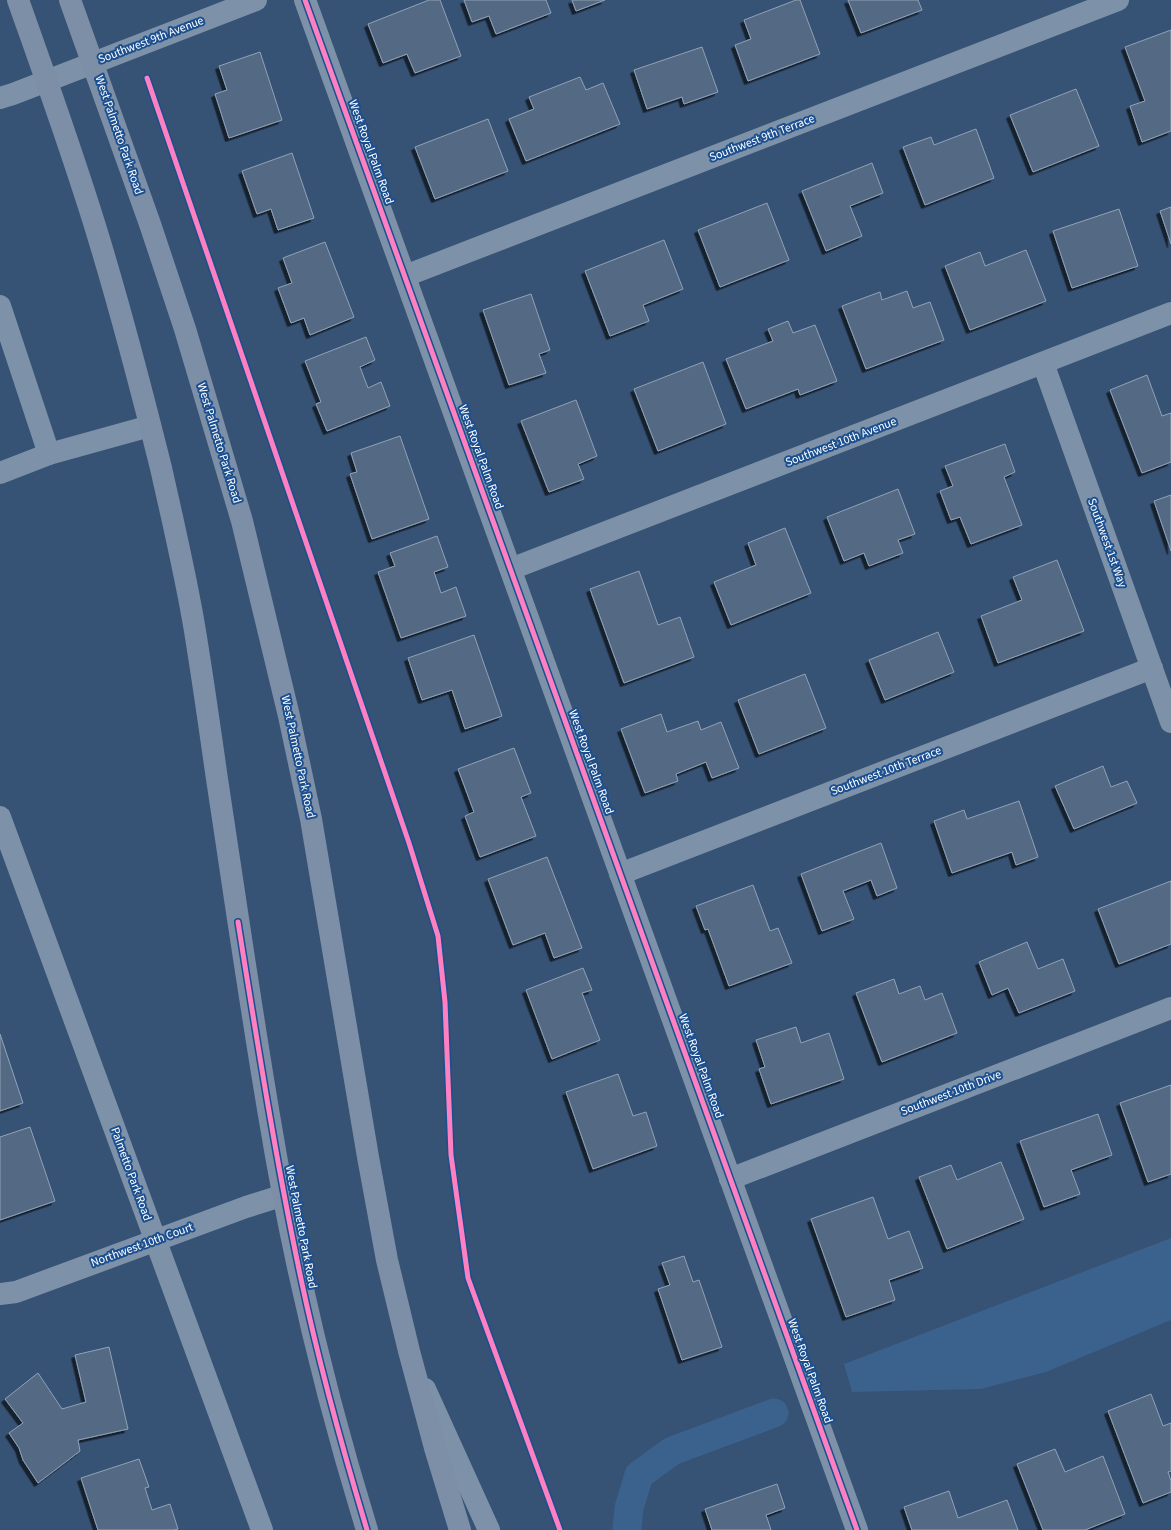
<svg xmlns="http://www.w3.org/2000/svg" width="1171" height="1530" viewBox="0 0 1171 1530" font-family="'Source Sans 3',sans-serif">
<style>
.water{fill:#3b618d}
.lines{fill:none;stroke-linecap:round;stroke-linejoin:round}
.canal{stroke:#3b618d;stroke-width:29}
.building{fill:#526984;stroke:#92a2b6;filter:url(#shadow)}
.minor{stroke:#7d92a8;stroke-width:22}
.major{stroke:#7d8ea7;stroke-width:22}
.cycleway-casing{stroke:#1b4f8f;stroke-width:8}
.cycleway{stroke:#ff80c0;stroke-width:5}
.labels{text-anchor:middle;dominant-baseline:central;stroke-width:4;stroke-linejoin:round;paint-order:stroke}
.street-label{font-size:12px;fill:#fff;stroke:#1b4f8f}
</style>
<defs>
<filter id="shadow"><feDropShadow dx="-3.5" dy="3.5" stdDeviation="0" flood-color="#0009"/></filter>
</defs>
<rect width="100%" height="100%" fill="#365274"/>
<!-- water -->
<path class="water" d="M 1171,1238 L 1171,1320 L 1046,1372 L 981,1389 L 852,1392 L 844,1364 Z"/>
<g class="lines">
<!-- canal -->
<path class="canal" d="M 627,1530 L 629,1508 L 639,1475 L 672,1451 L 774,1413"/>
</g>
<!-- building -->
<g class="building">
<path d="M 429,0 L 440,0 L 461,56 L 415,73 L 407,54 L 383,63 L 368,24 Z"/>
<path d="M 464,0 L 546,0 L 551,13 L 496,34 L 489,16 L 472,22 Z"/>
<path d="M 572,0 L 605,0 L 576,11 Z"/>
<path d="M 796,0 L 800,0 L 820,54 L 748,81 L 735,45 L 751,39 L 744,20 Z"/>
<path d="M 848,0 L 918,0 L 922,10 L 861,33 Z"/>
<path d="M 1171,30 L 1171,131 L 1142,142 L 1130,106 L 1145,101 L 1125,47 Z"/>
<path d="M 702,47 L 718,92 L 684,104 L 682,97 L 647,109 L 634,70 Z"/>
<path d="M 260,52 L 282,120 L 229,138 L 215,94 L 227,90 L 219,66 Z"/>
<path d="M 580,77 L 586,90 L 603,83 L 620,124 L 526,161 L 509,119 L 534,109 L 529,97 Z"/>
<path d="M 1076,89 L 1099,146 L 1033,172 L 1010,115 Z"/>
<path d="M 488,119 L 508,171 L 435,199 L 415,147 Z"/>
<path d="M 976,129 L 994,178 L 925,205 L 903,147 L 931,137 L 934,145 Z"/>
<path d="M 292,153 L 314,218 L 278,230 L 271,209 L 257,214 L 242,171 Z"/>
<path d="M 872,163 L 883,193 L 850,206 L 862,236 L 826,251 L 802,191 Z"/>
<path d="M 767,203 L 789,260 L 720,287 L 698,230 Z"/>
<path d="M 1171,207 L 1171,244 L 1160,211 Z"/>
<path d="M 1119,209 L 1138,266 L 1072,288 L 1053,231 Z"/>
<path d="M 664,240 L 683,289 L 643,305 L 649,321 L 610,336 L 585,271 Z"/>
<path d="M 325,242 L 354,317 L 310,335 L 304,318 L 291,323 L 278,288 L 292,283 L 283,258 Z"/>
<path d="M 1026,250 L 1046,301 L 970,330 L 945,266 L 980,252 L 985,266 Z"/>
<path d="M 907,291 L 913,308 L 930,302 L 944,340 L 866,369 L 842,306 L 880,292 L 882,300 Z"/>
<path d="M 531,294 L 550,350 L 539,354 L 546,373 L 509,385 L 483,310 Z"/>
<path d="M 788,321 L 793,333 L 815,325 L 837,381 L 800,395 L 798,389 L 746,409 L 726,359 L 773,341 L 768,329 Z"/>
<path d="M 366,337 L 375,360 L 360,367 L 368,388 L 381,382 L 390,406 L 327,431 L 316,404 L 321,402 L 305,361 Z"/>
<path d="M 703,362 L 726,424 L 658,451 L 634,389 Z"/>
<path d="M 1147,375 L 1162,416 L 1171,413 L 1171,462 L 1142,473 L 1110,390 Z"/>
<path d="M 576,400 L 597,456 L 578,464 L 584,479 L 549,492 L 521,421 Z"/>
<path d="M 400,436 L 429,519 L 372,539 L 350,474 L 357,472 L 351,453 Z"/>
<path d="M 1005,444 L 1015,472 L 1004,477 L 1022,525 L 971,544 L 960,517 L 951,520 L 940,491 L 953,486 L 945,466 Z"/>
<path d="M 898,489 L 915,534 L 898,540 L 903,553 L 869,566 L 864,553 L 844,561 L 827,517 Z"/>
<path d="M 1171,495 L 1171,551 L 1154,501 Z"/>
<path d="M 785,528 L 811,593 L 731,625 L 714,582 L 756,565 L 748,543 Z"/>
<path d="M 437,536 L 448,567 L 434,572 L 441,593 L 456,587 L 466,616 L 401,638 L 378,572 L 395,566 L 390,553 Z"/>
<path d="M 1057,560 L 1084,631 L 998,663 L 981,616 L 1022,600 L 1013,577 Z"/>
<path d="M 639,571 L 658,625 L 680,617 L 694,657 L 624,683 L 590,589 Z"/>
<path d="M 938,632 L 954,672 L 885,700 L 869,660 Z"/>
<path d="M 474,635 L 502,716 L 465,729 L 452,690 L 422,700 L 408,658 Z"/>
<path d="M 805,674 L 826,728 L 759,754 L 738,700 Z"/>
<path d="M 661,714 L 667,732 L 698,721 L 701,730 L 721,722 L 739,768 L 712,778 L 706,762 L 676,774 L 678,781 L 645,793 L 621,729 Z"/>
<path d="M 514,748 L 531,793 L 521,797 L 536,836 L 480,857 L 465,816 L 474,812 L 458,769 Z"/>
<path d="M 1103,766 L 1111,787 L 1127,781 L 1137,803 L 1074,829 L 1055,786 Z"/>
<path d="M 1019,801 L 1038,857 L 1016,865 L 1012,852 L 952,873 L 934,821 L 964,810 L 967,819 Z"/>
<path d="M 881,843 L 897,888 L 877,896 L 871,880 L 843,891 L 854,919 L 822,931 L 801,874 Z"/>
<path d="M 547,857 L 582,948 L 554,958 L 545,933 L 513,945 L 488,879 Z"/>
<path d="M 1171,881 L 1171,944 L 1119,964 L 1098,909 Z"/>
<path d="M 753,885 L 770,931 L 778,928 L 792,963 L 729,986 L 708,929 L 705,930 L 696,906 Z"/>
<path d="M 1027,942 L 1038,969 L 1063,959 L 1075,991 L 1019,1013 L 1008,988 L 992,995 L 979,962 Z"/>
<path d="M 583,968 L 592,990 L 582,993 L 600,1040 L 552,1059 L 526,990 Z"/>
<path d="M 894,979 L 899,994 L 920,986 L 925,1000 L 942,993 L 957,1033 L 882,1062 L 856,993 Z"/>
<path d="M 796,1027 L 801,1043 L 829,1033 L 844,1079 L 771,1104 L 759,1069 L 765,1067 L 756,1040 Z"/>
<path d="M 0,1034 L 23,1103 L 0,1111 Z"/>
<path d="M 618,1074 L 633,1116 L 646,1112 L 657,1146 L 593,1169 L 566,1092 Z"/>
<path d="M 1171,1085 L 1171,1174 L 1148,1182 L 1120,1103 Z"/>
<path d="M 1098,1114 L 1112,1155 L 1071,1170 L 1080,1194 L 1044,1207 L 1020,1141 Z"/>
<path d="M 30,1127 L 55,1201 L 0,1220 L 0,1137 Z"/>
<path d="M 1001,1162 L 1024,1219 L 947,1249 L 919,1177 L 951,1165 L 957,1180 Z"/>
<path d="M 873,1197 L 888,1239 L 909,1231 L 923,1268 L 889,1280 L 895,1300 L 846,1317 L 811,1219 Z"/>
<path d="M 684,1256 L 693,1282 L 699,1280 L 722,1347 L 682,1360 L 658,1289 L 670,1285 L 662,1263 Z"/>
<path d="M 109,1347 L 128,1429 L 78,1440 L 80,1451 L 38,1483 L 23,1460 L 19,1448 L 9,1433 L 23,1423 L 5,1399 L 38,1373 L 62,1409 L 86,1402 L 75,1355 Z"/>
<path d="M 1151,1394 L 1163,1426 L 1171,1423 L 1171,1471 L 1168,1472 L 1171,1481 L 1171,1492 L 1143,1503 L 1108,1411 Z"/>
<path d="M 1055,1449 L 1065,1472 L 1103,1456 L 1125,1514 L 1085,1530 L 1043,1530 L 1017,1464 Z"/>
<path d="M 139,1459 L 149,1487 L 145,1488 L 152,1510 L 170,1504 L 178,1529 L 174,1530 L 98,1530 L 81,1478 Z"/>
<path d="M 777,1484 L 785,1508 L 766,1515 L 771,1530 L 712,1530 L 705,1509 Z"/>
<path d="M 949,1491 L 958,1518 L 1007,1500 L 1018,1530 L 912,1530 L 904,1507 Z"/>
</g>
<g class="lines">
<!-- minor -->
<g class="minor">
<path d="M 305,0 L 857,1530"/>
<path d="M 0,98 L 13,94 L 256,0"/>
<path d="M 405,276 L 1118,0"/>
<path d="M 0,306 L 49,454 L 150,426"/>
<path d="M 1043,363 L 1171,722"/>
<path d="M 0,473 L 49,454"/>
<path d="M 511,569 L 1171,313"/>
<path d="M 0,817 L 262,1530"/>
<path d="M 620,874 L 1152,668"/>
<path d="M 730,1179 L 1171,1008"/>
<path d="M 0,1294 L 16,1292 L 246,1207 L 284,1195"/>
<path d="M 425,1389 L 489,1530"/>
</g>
<!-- major -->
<g class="major">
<path d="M 18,0 C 46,79 75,159 99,239 C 122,315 142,392 161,468 C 173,522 186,576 195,631 C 203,680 210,730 217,779 C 234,891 250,1003 269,1115 C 292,1255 325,1394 367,1530"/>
<path d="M 70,0 L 150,224 L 185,329 L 242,521 L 289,716 L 311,819 L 368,1157 L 387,1260 L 409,1351 L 435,1448 L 460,1530"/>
</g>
<!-- cycleway casing -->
<g class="cycleway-casing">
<g id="cycleway">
<path d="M 305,0 L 857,1530"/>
<path d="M 147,78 L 409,843 L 438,936 L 445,1002 L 451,1155 L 468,1278 L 560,1530"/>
<path d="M 238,922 C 257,1041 276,1161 301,1279 C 319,1364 342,1447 367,1530"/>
</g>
</g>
<!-- cycleway -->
<use href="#cycleway" class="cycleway"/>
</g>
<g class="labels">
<!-- street labels -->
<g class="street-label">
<text transform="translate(151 40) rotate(-21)">Southwest 9th Avenue</text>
<text transform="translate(119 135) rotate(71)">West Palmetto Park Road</text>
<text transform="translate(762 138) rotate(-21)">Southwest 9th Terrace</text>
<text transform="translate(371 152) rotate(70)">West Royal Palm Road</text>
<text transform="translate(841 442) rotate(-21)">Southwest 10th Avenue</text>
<text transform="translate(219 443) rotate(73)">West Palmetto Park Road</text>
<text transform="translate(481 457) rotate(70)">West Royal Palm Road</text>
<text transform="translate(1107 543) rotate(70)">Southwest 1st Way</text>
<text transform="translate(298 757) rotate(78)">West Palmetto Park Road</text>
<text transform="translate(591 762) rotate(70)">West Royal Palm Road</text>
<text transform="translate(886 771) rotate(-21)">Southwest 10th Terrace</text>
<text transform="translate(701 1066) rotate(70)">West Royal Palm Road</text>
<text transform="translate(951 1093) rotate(-21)">Southwest 10th Drive</text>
<text transform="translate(131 1174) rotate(70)">Palmetto Park Road</text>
<text transform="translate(301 1227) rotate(79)">West Palmetto Park Road</text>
<text transform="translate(142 1245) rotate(-20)">Northwest 10th Court</text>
<text transform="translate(810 1371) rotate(70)">West Royal Palm Road</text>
</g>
</g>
</svg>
